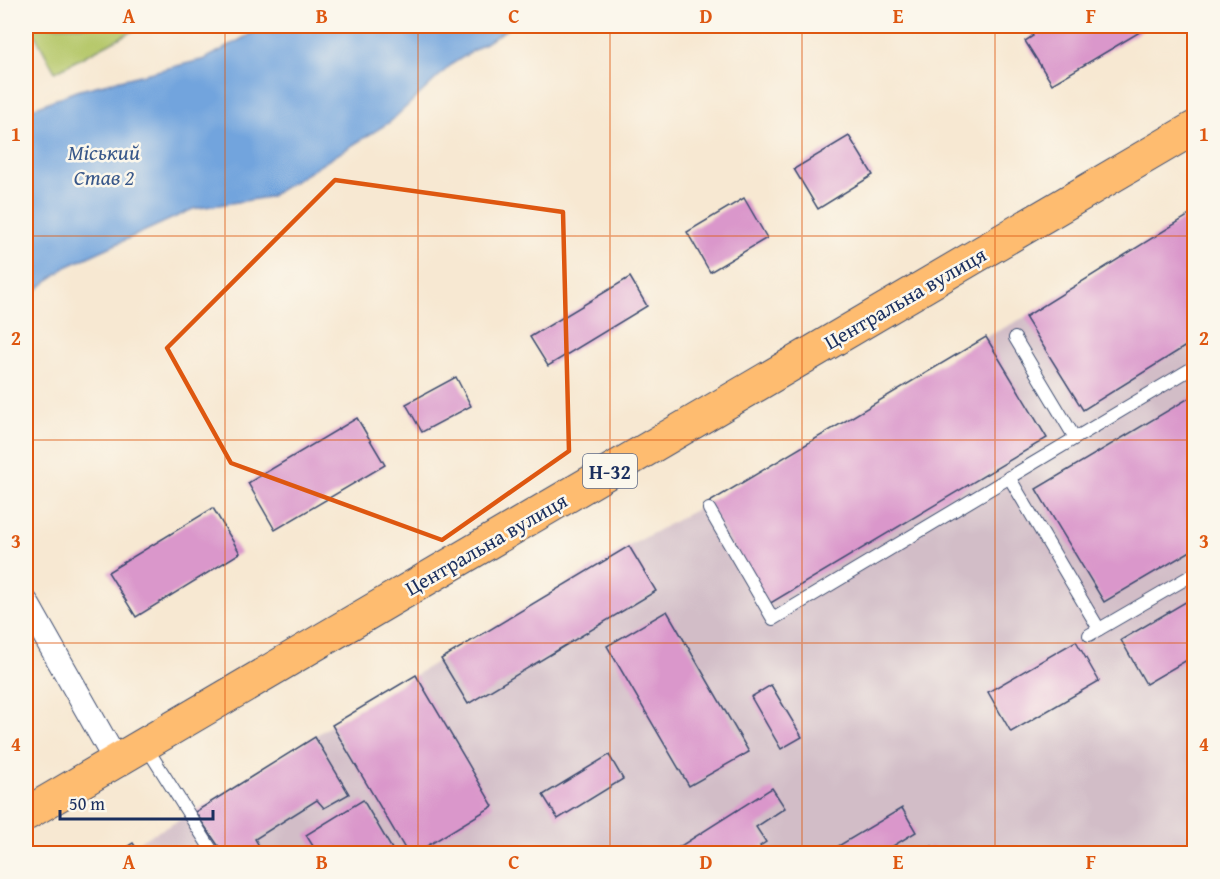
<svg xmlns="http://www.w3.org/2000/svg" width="1220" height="879" viewBox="0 0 1220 879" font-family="'Gentium Book Plus',serif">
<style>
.industrial{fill:#d2bdc7}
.green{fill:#b6c86b;stroke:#687c64;stroke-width:1.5}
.water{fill:#72a4dd;stroke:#466a9e;stroke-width:1.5}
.building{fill:#da97cb}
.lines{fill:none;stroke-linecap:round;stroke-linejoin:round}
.lane-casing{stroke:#3c4b6f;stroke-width:14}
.street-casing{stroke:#3c4b6f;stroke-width:26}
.primary-casing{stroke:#3c4b6f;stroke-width:35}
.lane{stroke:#fff;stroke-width:12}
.street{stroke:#fff;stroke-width:24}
.primary{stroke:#febc70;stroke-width:33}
.marked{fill:none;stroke:#de5710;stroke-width:4.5;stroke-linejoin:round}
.grid{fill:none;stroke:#de5710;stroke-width:1.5;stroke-opacity:0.55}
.labels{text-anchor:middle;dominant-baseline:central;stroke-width:5;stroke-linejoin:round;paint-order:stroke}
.shield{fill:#fbf7ec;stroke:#5e6b89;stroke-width:1.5}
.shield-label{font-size:20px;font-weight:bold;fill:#1b2f5e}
.street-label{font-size:21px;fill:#1b2f5e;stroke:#fbf7ec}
.water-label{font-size:22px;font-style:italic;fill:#39588a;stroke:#fbf7ec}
.neatline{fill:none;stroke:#de5710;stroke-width:2}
.grid-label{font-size:20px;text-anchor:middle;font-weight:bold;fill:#de5710}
</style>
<rect width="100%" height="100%" fill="#fbf7ec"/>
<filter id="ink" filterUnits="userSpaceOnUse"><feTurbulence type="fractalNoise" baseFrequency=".0167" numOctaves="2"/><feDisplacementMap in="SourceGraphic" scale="12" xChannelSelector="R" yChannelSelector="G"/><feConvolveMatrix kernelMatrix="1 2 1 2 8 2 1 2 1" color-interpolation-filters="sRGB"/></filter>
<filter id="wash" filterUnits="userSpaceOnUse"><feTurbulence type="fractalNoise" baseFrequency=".008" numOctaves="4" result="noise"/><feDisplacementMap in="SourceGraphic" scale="24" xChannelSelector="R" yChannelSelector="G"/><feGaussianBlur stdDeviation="1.35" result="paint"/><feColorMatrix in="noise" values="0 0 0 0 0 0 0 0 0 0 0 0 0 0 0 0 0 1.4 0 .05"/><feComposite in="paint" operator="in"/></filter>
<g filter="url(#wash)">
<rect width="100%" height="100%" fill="#f7e8d2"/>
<!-- industrial -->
<path class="industrial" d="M 1194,212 L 1194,841 L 1172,854 L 115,854 L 195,812 L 332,725 L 629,546 L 703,506 L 986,337 L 1025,317 Z"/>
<!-- green -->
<path class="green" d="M 30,26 L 142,26 L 55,72 Z"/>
<!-- water -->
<path class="water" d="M 265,26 L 512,26 L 452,64 L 390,122 L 269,197 L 193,209 L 66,267 L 26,298 L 26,111 L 76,91 L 205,59 Z"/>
<g id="blocks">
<!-- building -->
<g class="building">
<path d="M 1027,26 L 1150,26 L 1052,84 L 1025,41 L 1033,36 Z"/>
<path d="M 849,136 L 873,175 L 818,209 L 794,169 Z"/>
<path d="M 744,198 L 767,238 L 710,272 L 687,232 Z"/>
<path d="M 1194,212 L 1194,341 L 1083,410 L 1025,317 Z"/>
<path d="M 630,277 L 647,306 L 548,366 L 530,337 Z"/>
<path d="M 986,337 L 1047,438 L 769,604 L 708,503 Z"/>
<path d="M 456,377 L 471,406 L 422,432 L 406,404 Z"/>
<path d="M 1194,395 L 1194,549 L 1104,602 L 1036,489 Z"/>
<path d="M 357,418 L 385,465 L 275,530 L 248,483 Z"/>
<path d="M 213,508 L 240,553 L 136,617 L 108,572 Z"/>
<path d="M 629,546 L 656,591 L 468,704 L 441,659 Z"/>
<path d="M 1194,597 L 1194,656 L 1146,684 L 1121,640 Z"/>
<path d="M 667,611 L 749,752 L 689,786 L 607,646 Z"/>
<path d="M 1076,641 L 1099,681 L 1011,732 L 988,692 Z"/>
<path d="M 416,675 L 493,806 L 414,854 L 408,854 L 332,725 Z"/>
<path d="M 771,685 L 802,737 L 781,749 L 751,697 Z"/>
<path d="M 315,737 L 349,794 L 324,808 L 317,800 L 255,839 L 264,854 L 224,854 L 195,812 Z"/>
<path d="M 609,755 L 623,779 L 558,819 L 543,795 Z"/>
<path d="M 772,788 L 785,808 L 756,827 L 766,842 L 760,846 L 765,854 L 668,854 Z"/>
<path d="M 363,800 L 395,854 L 318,854 L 306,835 Z"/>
<path d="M 902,808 L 916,832 L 880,854 L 825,854 Z"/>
<path d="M 133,843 L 140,854 L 115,854 Z"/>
<path d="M 932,846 L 936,854 L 919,854 Z"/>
</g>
</g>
</g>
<g filter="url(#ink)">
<use href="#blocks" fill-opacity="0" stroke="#3c4b6f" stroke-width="1.5"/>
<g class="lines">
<!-- lane casing -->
<g class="lane-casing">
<g id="lane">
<path d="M 1015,338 L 1075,438"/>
<path d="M 1009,477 L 1099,629"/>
<path d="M 709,509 L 773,619 L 1194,367"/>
<path d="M 1089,635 L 1194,574"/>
<path d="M 145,745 L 214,854"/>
</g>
</g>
<!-- street casing -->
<g class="street-casing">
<path id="street" d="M 26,602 L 116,761"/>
</g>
<!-- primary casing -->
<g class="primary-casing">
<path id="primary" d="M 26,814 L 1194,128"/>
</g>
<!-- lane -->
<use href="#lane" class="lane"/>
<!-- street -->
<use href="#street" class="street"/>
<!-- primary -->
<use href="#primary" class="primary"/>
</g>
</g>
<!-- marked area -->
<path class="marked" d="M 335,180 L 563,212 L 569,451 L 442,540 L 231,463 L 167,348 Z"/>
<!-- grid -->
<path class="grid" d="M 225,26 L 225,854M 418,26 L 418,854M 610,26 L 610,854M 802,26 L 802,854M 995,26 L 995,854M 26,236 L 1194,236M 26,440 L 1194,440M 26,643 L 1194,643"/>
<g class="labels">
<!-- shield labels -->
<rect class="shield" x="583" y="454" width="54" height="34" rx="4.5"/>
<g class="shield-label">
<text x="610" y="471">Н-32</text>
</g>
<!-- street labels -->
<g class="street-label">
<text transform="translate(905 298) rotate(-30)">Центральна вулиця</text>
<text transform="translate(486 544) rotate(-30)">Центральна вулиця</text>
</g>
<!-- water labels -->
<g class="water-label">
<text x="104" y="152">Міський<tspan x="104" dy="25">Став 2</tspan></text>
</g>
</g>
<!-- margin -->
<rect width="1220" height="879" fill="none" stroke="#fbf7ec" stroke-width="66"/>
<!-- scale -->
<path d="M60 810v9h153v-9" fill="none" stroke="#1b2f5e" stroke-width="3"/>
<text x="69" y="810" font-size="18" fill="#1b2f5e" stroke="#fbf7ec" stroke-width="4.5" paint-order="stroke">50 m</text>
<rect x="33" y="33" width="1154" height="813" class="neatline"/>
<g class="grid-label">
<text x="129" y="23">A</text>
<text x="322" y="23">B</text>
<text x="514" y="23">C</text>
<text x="706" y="23">D</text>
<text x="898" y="23">E</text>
<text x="1091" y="23">F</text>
<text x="16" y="141">1</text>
<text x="1204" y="141">1</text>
<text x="16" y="345">2</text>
<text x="1204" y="345">2</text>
<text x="16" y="548">3</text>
<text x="1204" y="548">3</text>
<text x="16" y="751">4</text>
<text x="1204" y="751">4</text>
<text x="129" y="869">A</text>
<text x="322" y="869">B</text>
<text x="514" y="869">C</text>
<text x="706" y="869">D</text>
<text x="898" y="869">E</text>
<text x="1091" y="869">F</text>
</g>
</svg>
